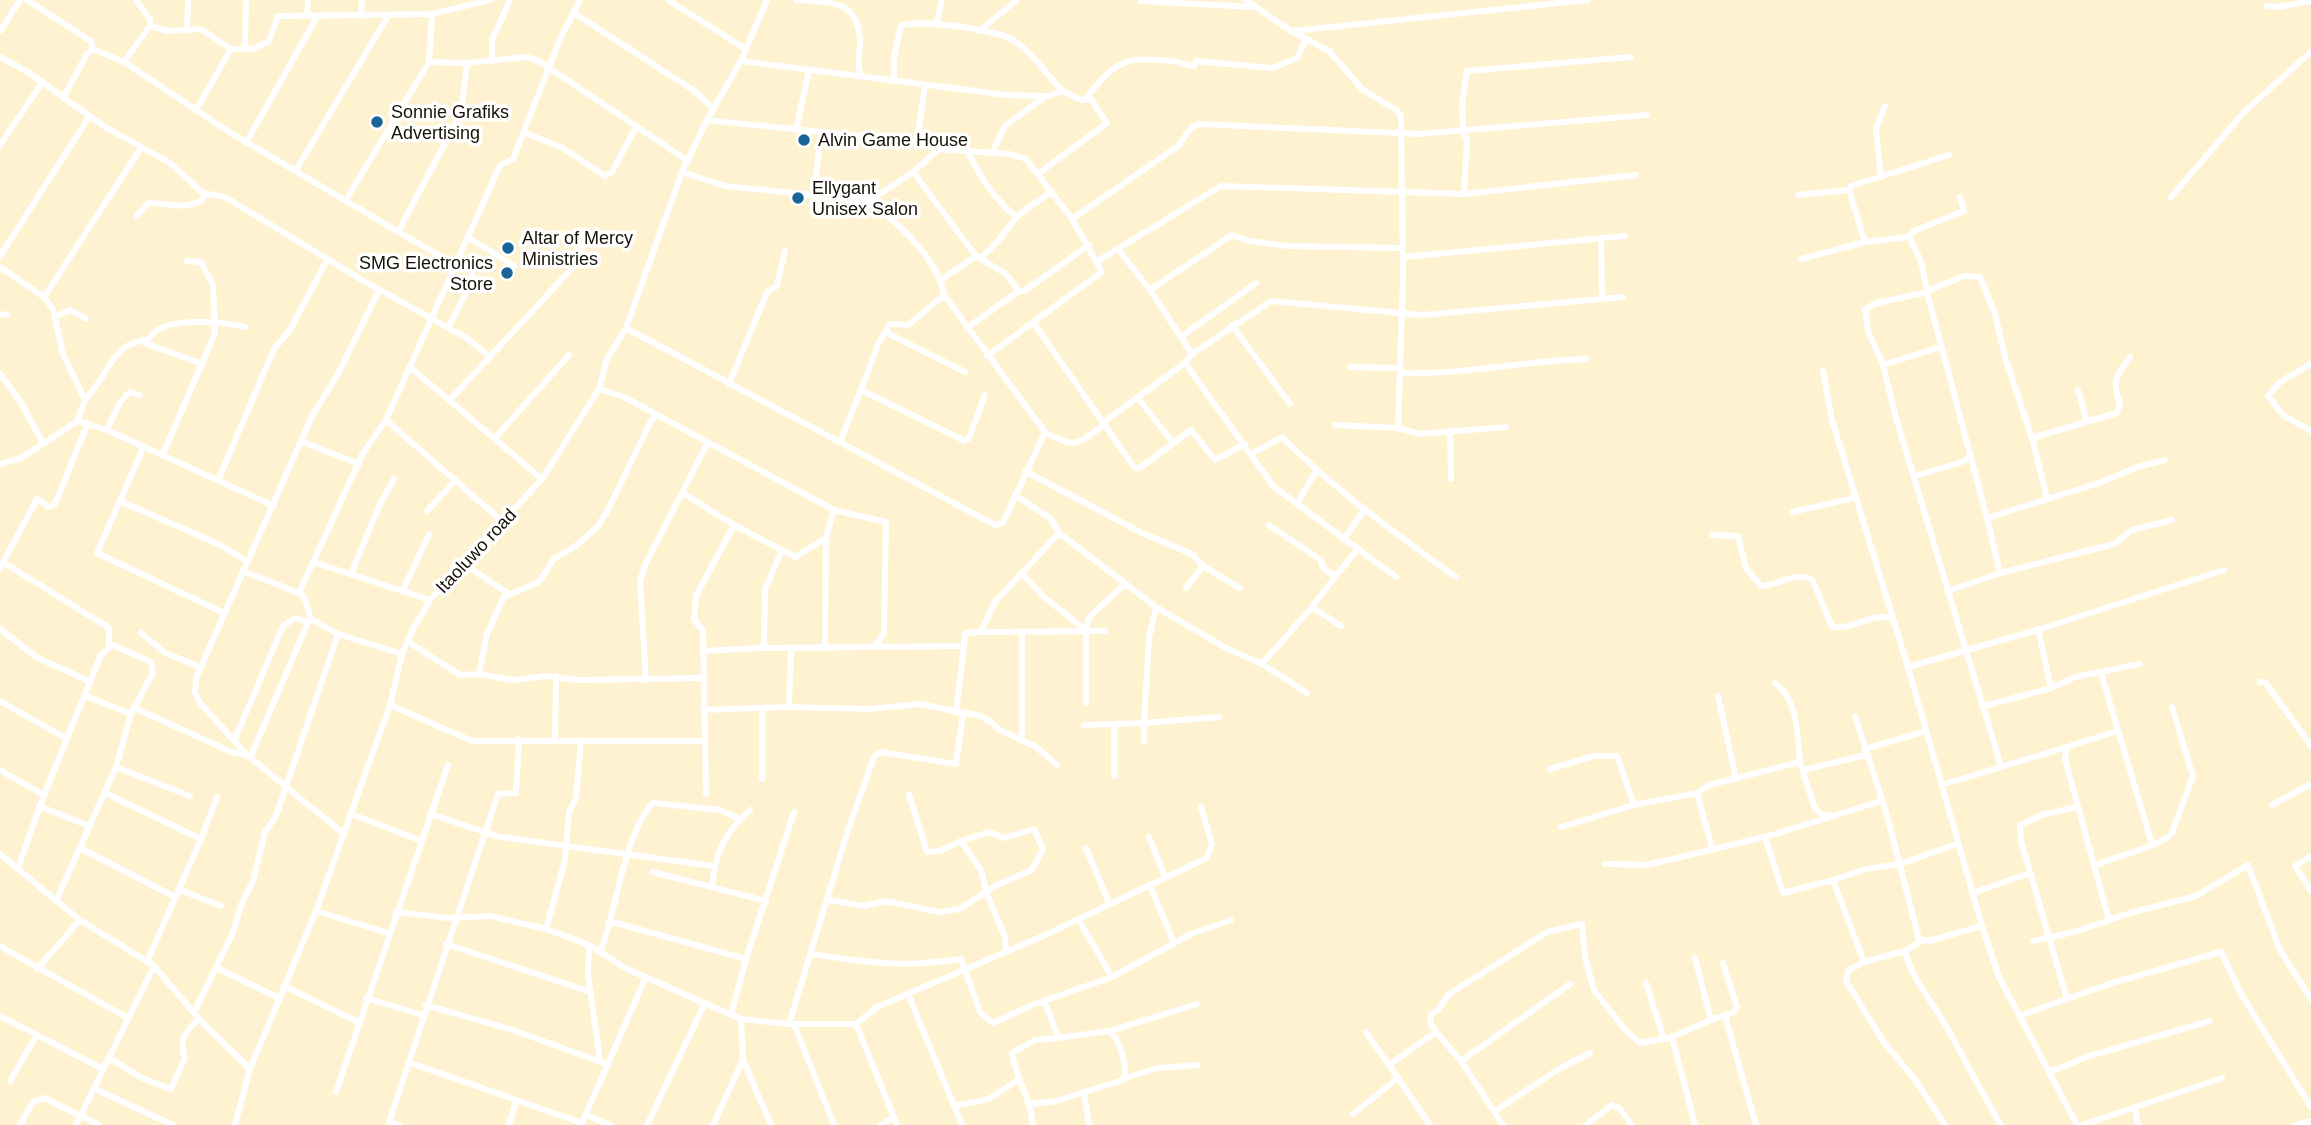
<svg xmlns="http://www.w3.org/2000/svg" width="2311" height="1125" viewBox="0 0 2311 1125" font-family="Helvetica,sans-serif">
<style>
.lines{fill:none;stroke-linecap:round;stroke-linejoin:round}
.minor{stroke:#fff;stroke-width:6}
.poi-dot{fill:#1a6498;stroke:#fff;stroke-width:2.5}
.labels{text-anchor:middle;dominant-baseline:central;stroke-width:7;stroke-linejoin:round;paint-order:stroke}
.poi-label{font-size:18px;fill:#151106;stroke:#fff;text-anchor:start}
.street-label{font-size:18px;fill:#151106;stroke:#fff}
</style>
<rect width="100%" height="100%" fill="#fef2d1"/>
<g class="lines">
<!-- minor -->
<g class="minor">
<path d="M 27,0 L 91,41 L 93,49"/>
<path d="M 136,0 L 150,19 L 150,26"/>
<path d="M 668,0 L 744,48"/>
<path d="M 797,0 C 831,2 859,0 860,42 C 860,54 856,65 861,75"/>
<path d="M 1246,0 L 1291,31 L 1329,51 L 1362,89 L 1396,110 L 1401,116 L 1403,278 L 1398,428 L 1420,434 L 1506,427"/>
<path d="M 1141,1 L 1253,7"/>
<path d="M 2267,6 L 2279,7 L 2311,1"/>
<path d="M 574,13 L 693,90 L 714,109"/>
<path d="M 307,16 L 308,0"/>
<path d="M 361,16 L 362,0"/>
<path d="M 936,25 L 942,0"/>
<path d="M 150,26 L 168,31 L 201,29 L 231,49 L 254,49 L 269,41 L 278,16 L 432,14 L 490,0"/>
<path d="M 187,29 L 188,0"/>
<path d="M 0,31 L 20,0"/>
<path d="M 979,31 L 1017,0"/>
<path d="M 1293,31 L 1587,0"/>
<path d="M 245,48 L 246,0"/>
<path d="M 93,49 L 124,62 L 229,132 L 455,265"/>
<path d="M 0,57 L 28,72 L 105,127 L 170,163 L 203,193 L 225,197 L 362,280 L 465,337 L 489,356"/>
<path d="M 492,61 L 492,40 L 510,0"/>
<path d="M 741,61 L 1007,95 L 1048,96 L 1063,91 L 1081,100 L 1091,99 L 1107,123 L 1039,173"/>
<path d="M 124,62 L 150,26"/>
<path d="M 429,62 L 467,63 L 526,57 L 537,60 L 688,161"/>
<path d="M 894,81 L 894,57 L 901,26 C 916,18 998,30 1013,40 C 1033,53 1046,74 1063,91"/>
<path d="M 64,96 L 87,54 L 93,49"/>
<path d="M 1087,97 C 1117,59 1125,57 1172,61 C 1179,61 1186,66 1194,66 L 1196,61 L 1272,68 L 1297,58 L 1306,39"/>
<path d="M 196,110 L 231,49"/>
<path d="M 707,120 L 917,142 L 939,149 L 1010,154 L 1026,159 L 1072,219 L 1102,272 L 987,356"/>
<path d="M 796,130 L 809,70"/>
<path d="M 525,133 L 563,148 L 605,176 L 612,172 L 636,127"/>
<path d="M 247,141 L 317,17"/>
<path d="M 917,142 L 925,85"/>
<path d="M 0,145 L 42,83"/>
<path d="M 967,150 C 979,176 994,199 1016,217"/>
<path d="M 992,153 L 1005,126 L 1043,98"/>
<path d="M 296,170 L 388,16"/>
<path d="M 682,172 L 725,186 L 869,201 L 913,172 L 939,149"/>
<path d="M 913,172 L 976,256 L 941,280"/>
<path d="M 1881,177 L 1876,129 L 1885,106"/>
<path d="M 814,193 L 821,133"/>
<path d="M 1464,194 L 1467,140 L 1463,131 L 1462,104 L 1467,71 L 1631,57"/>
<path d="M 1798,195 L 1849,190"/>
<path d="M 2171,197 L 2245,111 L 2311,52"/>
<path d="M 346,200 L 429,62 L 432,14"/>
<path d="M 869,201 C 898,223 938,259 944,295 L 1045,432"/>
<path d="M 137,216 L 148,203 C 167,203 182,210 201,201 L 205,194"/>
<path d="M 1072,219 L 1178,146 L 1192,127 L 1199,124 L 1419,134 L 1647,115"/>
<path d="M 398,232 L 461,113 L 467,63"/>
<path d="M 468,237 L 514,266"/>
<path d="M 1909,237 L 1921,261 L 1927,292"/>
<path d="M 1601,238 L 1602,297"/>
<path d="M 1865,242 L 1849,190 L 1851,186 L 1949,155"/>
<path d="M 1118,249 L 1150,290 L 1192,354"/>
<path d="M 0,256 L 89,117"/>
<path d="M 976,256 L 1006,274 L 1019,291 L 1024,291 L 1089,245"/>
<path d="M 981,257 C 996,246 1004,233 1015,219 C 1022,210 1042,200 1052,191"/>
<path d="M 1404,257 L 1625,236"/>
<path d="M 1801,259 L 1865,242 L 1909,237 L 1914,231 L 1964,211 L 1960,197"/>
<path d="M 1098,261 L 1221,186 L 1464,194 L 1636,175"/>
<path d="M 0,267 L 44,297 L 53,309 L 63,354 L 84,398"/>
<path d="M 1150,290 L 1232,235 L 1249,241 L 1288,246 L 1403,248"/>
<path d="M 1927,291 L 1965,276 L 1980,277 L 1995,314 L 2005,357 L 2032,438"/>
<path d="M 44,297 L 141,148"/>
<path d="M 0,314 L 7,315"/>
<path d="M 57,316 L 70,310 L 86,319"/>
<path d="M 1033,322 L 1134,467 L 1140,468 L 1191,430 L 1215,460 L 1245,444"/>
<path d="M 1232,325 L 1290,404"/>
<path d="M 448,328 L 473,279 L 471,269 L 459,261"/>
<path d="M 626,328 L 995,525 L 1003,523 L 1045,432 C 1076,450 1077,444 1105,424"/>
<path d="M 967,328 L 1019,291"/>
<path d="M 885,332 L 965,372"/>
<path d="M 1182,336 L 1256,283"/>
<path d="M 147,344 C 154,314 222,321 245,327"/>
<path d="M 1940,347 L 1883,365 L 1896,418 L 2001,766"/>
<path d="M 1185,363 L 1274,487 L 1396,577"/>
<path d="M 2311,364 L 2280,382 L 2268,396 L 2283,415 L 2311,431"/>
<path d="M 1883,365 L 1868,331 L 1865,309 L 1877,303 L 1927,292 L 1987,518"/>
<path d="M 410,367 L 542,479"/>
<path d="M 1350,367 L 1400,368"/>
<path d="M 1823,371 L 1832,420 L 1908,667 L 1982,926 L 1999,977 L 2077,1125"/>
<path d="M 1400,373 C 1463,375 1523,361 1586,359"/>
<path d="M 0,374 L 20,401 L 43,443"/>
<path d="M 729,384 L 767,292 L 777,286 L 785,251"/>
<path d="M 599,389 L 624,397 L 834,510 L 826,538 L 825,648"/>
<path d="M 861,390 L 879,342 L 890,324 L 908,325 L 944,295"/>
<path d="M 2078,390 L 2087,422"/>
<path d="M 1138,398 L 1173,443"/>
<path d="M 450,400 L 574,266 L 587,238"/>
<path d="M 386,420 L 503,522"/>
<path d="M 78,421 C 85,392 91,397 104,374 C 114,357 122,344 144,340 L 147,344 L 203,364"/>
<path d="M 1104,422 L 1185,363 L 1192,354 L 1271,301 L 1423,315 L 1623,297"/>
<path d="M 1335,425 L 1398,428"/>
<path d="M 107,430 L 120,402 L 130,392 L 139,395"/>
<path d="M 1450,430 L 1451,479"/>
<path d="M 495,438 L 569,355"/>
<path d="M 301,441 L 359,464"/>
<path d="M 840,442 L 861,390 L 965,441 L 969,438 L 985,395"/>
<path d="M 144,446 L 97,553 L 224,613"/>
<path d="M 163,454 L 215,333 L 213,285 L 201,262 L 187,261"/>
<path d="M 1252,454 L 1282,437 C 1335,490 1395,533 1456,577"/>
<path d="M 0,464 L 21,458 L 78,421 L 107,430 L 274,506"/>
<path d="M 1025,471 L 1142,533 L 1192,554 L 1203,566 L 1240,588"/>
<path d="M 1915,476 L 1965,461 L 1970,456"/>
<path d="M 219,478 L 274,349 L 290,330 L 327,260"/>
<path d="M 683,493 L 734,525"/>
<path d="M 1015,495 L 1051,519 L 1059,533 L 1156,607 L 1226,648 L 1262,664 L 1307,693"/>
<path d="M 2047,498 L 2032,438 L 2117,413 L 2120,403 C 2111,379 2116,378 2130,357"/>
<path d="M 120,501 L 216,543 L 247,561"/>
<path d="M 1297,504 L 1316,471"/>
<path d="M 834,510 L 886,522 L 884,633 L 876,645"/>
<path d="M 427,511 L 456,480"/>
<path d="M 1792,512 L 1854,498"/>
<path d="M 1269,525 L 1321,560 L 1322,567 L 1335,577 L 1312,607"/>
<path d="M 1059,533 L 994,603 L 981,632 L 1105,631"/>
<path d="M 1712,535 L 1738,536 L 1746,568 L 1761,586 C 1779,586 1798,569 1813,581 L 1832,627 C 1852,630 1872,613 1891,618"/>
<path d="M 1344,539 L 1364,510"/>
<path d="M 3,562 L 109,628 L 109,646"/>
<path d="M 313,562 L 430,600"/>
<path d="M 464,564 L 509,594"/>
<path d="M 0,568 L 37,499 L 49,507 L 55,504 L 88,423"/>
<path d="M 243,571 L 299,593 L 304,597 L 311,619 L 338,634 L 402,654"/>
<path d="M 1021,573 L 1045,598 L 1086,630"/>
<path d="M 2000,573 L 2114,544 L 2132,530 L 2172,520"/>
<path d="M 351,574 L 379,506 L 394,479"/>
<path d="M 1335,577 L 1358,549"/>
<path d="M 1186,588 L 1203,566"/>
<path d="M 403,590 L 429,534"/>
<path d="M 1948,591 L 2000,573 L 1987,518 L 2102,482 L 2137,467 L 2165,460"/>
<path d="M 299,593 L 363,453 L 386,420 L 497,172 L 501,165 L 513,159 L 560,39 L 580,0"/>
<path d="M 1156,607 L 1149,638 L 1144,723 L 1219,717"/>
<path d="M 0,629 L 38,658 L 91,682"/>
<path d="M 141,633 L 165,653 L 200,667"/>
<path d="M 1022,633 L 1022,738"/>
<path d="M 410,643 L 460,675 L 479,674 L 513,680 L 546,676 L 578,680 L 702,678"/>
<path d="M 760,648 L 964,646 L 965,633 L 981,632"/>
<path d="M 703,651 L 760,648 L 764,643 L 765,590 L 781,552"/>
<path d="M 1262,664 L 1312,607 L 1341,626"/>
<path d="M 1908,667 L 2034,631 L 2224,570"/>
<path d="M 2101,673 L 2152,844"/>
<path d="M 479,674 L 487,634 L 504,597 L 539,582 L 554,559 L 577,545 L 597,527 L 607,512 L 652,419 L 657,416"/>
<path d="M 646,680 L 640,581 L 645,565 L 708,442"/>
<path d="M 2260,682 L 2265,682 L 2311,746"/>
<path d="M 1775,683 C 1799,700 1797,736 1800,762"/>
<path d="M 2051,688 L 2075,677 L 2140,664"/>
<path d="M 86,696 L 131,714"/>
<path d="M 1718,696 L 1736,779"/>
<path d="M 0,701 L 67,739"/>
<path d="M 1086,703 L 1086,630 L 1089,617 L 1124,585"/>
<path d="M 390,705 L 472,741 L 703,741"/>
<path d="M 1984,706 L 2051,688 L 2038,629"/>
<path d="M 789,707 L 791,649"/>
<path d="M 135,708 L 231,752 L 247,755 L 344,834"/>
<path d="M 703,710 L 789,707 L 869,709 L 920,704 L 980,716 L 991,722 L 998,729 L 1036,747 L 1057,765"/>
<path d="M 956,713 L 964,646"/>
<path d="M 1855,716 L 1886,812 L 1919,939 L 1929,941 L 1982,926"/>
<path d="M 1084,725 L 1144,723 L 1144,742"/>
<path d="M 555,740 L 556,676"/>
<path d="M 234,741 L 283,626 L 295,618 L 309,622"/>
<path d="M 1865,749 L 1926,731"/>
<path d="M 247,755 L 200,703 L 195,693 L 196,678 L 313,414 L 337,376 L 379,290"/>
<path d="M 250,758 L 309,620"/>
<path d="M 116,767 L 190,796"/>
<path d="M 1550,769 L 1594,756 L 1617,756 L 1634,805 L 1697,793 L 1709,785 L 1800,762 L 1815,809 L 1824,816 L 1830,815"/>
<path d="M 0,770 L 44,795"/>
<path d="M 1803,770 L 1866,755"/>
<path d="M 1114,776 L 1114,724"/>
<path d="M 762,779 L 762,708"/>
<path d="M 1941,785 L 2067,747"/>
<path d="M 105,793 L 201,839 L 147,962"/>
<path d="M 1697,793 L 1712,848"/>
<path d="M 706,794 L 703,630 L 694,620 L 696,596 L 734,525 L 795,557 L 826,538"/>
<path d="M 909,794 L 927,852 L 940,851 L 961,841 L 981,870 L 987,894 L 1005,937 L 1006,951"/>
<path d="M 2272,805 L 2311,784"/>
<path d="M 39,806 L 89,826"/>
<path d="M 351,814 L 422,841"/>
<path d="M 430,814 L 500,837 L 713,866"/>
<path d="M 1561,827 L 1634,805"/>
<path d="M 1149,837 L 1165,877"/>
<path d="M 1765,837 L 1783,893 L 1833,880"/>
<path d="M 201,839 L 217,797"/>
<path d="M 80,848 L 175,897"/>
<path d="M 1086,848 L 1109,903"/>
<path d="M 0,854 L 80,920 L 154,966 L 199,1019 L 250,1069"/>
<path d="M 2311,856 L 2295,866 L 2311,891"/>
<path d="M 1605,864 L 1646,865 L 1677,858 L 1772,835 L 1881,801"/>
<path d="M 2094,866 C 2113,856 2162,847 2172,833 L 2193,776 L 2172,707"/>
<path d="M 18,868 L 44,795 L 101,655 L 113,645 L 151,662 L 153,672 L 131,714 L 116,767 L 56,901"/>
<path d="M 653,872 L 766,901"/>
<path d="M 1150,885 L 1174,943"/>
<path d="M 712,887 C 715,853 725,832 750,810"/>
<path d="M 178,889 L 221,906"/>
<path d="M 1973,893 L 2030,873"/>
<path d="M 829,900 L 864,906 L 886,901 L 939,912 L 959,909 L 997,885 L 1032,870 L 1043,849 L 1034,829 L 1004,838 L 989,832 L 961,841"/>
<path d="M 316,911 L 388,933"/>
<path d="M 396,912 L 448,918 L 490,916 L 546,929 L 589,945 L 627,969 L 741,1019 L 789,1024 L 856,1024 L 877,1007 L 1043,936 L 1207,858 L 1212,844 L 1201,807"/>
<path d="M 2109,920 L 2065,759 L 2067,747 L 2117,731"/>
<path d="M 609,921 L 746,959"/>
<path d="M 546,929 L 565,860 L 569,812 L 576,798 L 581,740"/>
<path d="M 1922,941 L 1905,951 C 1912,980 1934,1004 1949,1031 C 1966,1062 1982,1094 2001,1125"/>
<path d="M 2033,941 L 2074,932 L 2130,913 L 2196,896 L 2248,865 L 2280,950 L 2311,999"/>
<path d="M 446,944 L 591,992"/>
<path d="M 589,945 L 588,975 L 600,1060"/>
<path d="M 0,946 L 128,1018"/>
<path d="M 1905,951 L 1864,962 L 1833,880 L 1866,869 L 1900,864 L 1957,844"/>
<path d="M 600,952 C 617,912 623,835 653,803 L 720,810 L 738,818"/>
<path d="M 812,954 C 870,963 902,968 961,959 L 980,1012 L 993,1023 L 1032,1005 L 1112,977 L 1078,919"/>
<path d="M 1695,958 L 1711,1020 L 1734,1012 L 1737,1007 L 1723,963"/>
<path d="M 1864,962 L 1849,970 L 1846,981 L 1885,1044 L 1914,1078 L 1945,1125"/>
<path d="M 217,968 L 279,998"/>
<path d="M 37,969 L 80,920"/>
<path d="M 1112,977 L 1191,934 L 1231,920"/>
<path d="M 1646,983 L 1664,1039"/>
<path d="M 284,986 L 358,1022"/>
<path d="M 908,994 L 962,1125"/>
<path d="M 366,998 L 422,1015"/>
<path d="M 2067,999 L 2021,841 L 2020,826 L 2041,815 L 2077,807"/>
<path d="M 1040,1003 L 1045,1002 L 1058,1038 L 1110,1031 L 1197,1004"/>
<path d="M 425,1005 L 513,1030 L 609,1065"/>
<path d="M 194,1012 L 232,935 L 242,903 L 253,881 L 265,832 L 276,816 L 338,634"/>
<path d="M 731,1015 L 746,959 L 794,812"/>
<path d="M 2022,1015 L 2109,984 L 2221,952 L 2241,994 L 2311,1107"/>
<path d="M 0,1016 L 103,1069"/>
<path d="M 1725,1016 L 1756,1125"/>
<path d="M 741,1019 L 743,1060 L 771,1125"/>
<path d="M 789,1024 L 848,830 L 874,757 L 880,752 L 956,764 L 963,714"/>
<path d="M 794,1024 L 834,1125"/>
<path d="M 856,1024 L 897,1125"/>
<path d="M 1366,1032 L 1430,1125"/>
<path d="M 1672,1037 L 1695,1125"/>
<path d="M 109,1058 L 142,1078 L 171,1089 L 185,1058 C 178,1041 186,1030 199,1019"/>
<path d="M 1461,1061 L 1570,984"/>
<path d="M 408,1062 L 582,1123"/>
<path d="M 1389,1065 L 1436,1032"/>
<path d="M 2050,1072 L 2086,1057 L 2210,1021"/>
<path d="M 1125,1078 L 1158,1068 L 1198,1065"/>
<path d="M 10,1081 L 36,1036"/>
<path d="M 95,1089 L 173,1125"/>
<path d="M 336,1092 L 448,765"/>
<path d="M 1084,1093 L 1089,1125"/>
<path d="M 1032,1104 L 1056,1101 L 1123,1080 C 1129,1069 1119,1039 1110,1031"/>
<path d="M 954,1106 L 989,1099 L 1018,1080"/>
<path d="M 2135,1109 L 2138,1125"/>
<path d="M 1495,1111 L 1559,1069 L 1590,1053"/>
<path d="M 1353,1114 L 1398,1078"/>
<path d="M 586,1115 L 610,1125"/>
<path d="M 20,1125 L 33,1102 L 44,1098 L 99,1125"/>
<path d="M 76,1125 L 154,966"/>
<path d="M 235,1125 L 250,1069 L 316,911 L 390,705 L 402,654 L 413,629 L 430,600 L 542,479 L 599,389 L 607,359 L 626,328 L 682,172 L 707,120 L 741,61 L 767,0"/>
<path d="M 399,1125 L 389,1122 L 498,794 L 516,793 L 519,739"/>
<path d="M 509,1125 L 516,1101"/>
<path d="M 581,1125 L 646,977"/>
<path d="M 647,1125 L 704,1005"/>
<path d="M 713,1125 L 743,1060"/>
<path d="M 881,1125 L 894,1117"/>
<path d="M 1033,1125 C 1031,1099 1016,1079 1012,1053 L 1035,1040 L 1058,1038"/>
<path d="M 1503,1125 L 1461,1061 L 1436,1032 L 1430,1023 L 1431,1014 L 1438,1010 L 1448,995 L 1547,932 L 1582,924 L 1585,957 L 1594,990 L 1626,1031 L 1640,1043 L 1672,1037 L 1711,1020"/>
<path d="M 1586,1125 L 1612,1105 L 1620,1109 L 1632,1125"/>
<path d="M 2082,1125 L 2222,1078"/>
<path d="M 2295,1125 L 2311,1121"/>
</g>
</g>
<!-- markers -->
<g class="poi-dot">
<circle cx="377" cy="122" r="7"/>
<circle cx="804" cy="140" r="7"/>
<circle cx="798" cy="198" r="7"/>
<circle cx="508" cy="248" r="7"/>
<circle cx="507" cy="273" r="7"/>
</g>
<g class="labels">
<!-- poi labels -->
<g class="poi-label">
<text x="391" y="112">Sonnie Grafiks<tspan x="391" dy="21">Advertising</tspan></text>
<text x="818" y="140">Alvin Game House</text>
<text x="812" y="188">Ellygant<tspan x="812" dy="21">Unisex Salon</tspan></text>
<text x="522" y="238">Altar of Mercy<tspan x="522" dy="21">Ministries</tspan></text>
<text x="493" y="263" text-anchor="end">SMG Electronics<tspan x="493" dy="21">Store</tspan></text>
</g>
<!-- street labels -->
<g class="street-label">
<text transform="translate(476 551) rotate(-47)">Itaoluwo road</text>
</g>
</g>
</svg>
